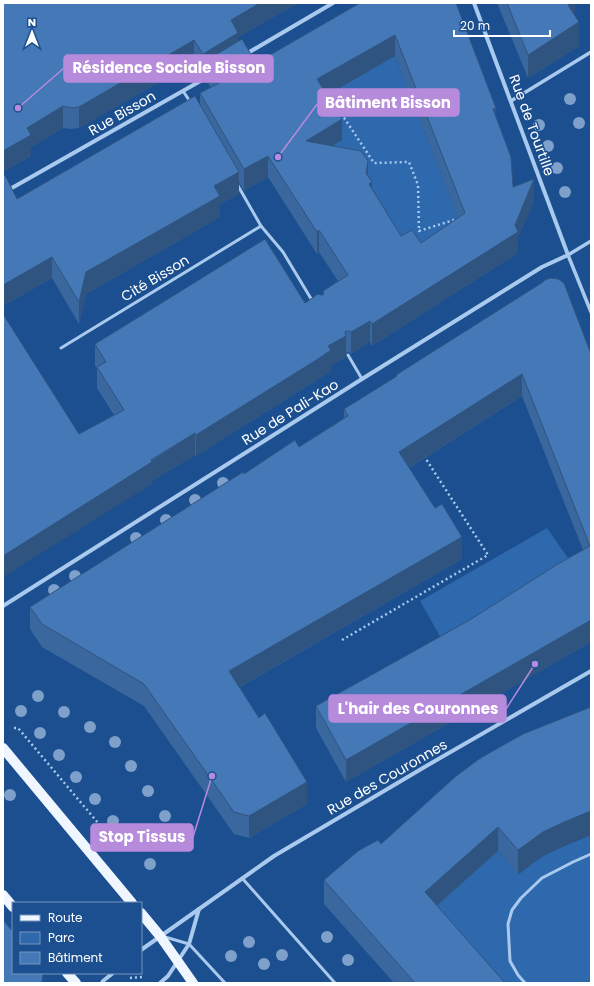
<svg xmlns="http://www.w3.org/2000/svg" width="594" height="986" viewBox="0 0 594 986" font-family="Poppins,sans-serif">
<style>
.green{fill:#2e69ad}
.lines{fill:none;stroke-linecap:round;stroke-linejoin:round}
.path{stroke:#a9c9ee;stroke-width:2.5;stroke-dasharray:2 3;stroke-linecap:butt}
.service{stroke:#a9c9ee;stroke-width:3}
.pedestrian{stroke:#a9c9ee;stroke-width:3.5}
.minor{stroke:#a9c9ee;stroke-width:4}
.primary{stroke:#f0f6ff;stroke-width:10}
.tree{fill:#7ea0ca}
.wall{fill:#3a679d;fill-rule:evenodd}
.shaded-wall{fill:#305480}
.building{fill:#4478b7;stroke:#305480;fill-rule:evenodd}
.labels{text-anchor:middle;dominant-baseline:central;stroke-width:3;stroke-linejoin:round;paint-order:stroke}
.street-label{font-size:14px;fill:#fff;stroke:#1b4f8f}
.leader{fill:none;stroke:#b68bdc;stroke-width:1.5}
.callout-dot{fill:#b68bdc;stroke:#1b4f8f;stroke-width:1.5}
.callout{fill:#b68bdc;stroke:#b68bdc;stroke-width:1.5}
.callout-label{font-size:15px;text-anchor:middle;font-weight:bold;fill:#fff}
</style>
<rect width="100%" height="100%" fill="#1b4f8f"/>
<!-- green -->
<g class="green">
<path d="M 393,51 L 456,212 L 468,208 L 421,264 L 332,146 L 341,140 L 317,101 L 374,68 Z"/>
<path d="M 547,528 L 579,574 L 450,654 L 420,601 Z"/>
<path d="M 591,835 L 591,983 L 484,983 L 425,916 L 498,851 L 519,874 L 543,856 L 564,846 Z"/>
</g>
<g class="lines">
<!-- path -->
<g class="path">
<path d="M 333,101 L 374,163 L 409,162 L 418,185 L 419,231 L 457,219"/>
<path d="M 342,640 L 488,555 L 424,456"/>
<path d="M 14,728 L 18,728 L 104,830 L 103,834"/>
<path d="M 130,978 L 143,977"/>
</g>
<!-- service -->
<g class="service">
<path d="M 183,91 L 191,103"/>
<path d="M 261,226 L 283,252 L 313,302"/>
<path d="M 61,348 L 261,226 L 237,184"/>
<path d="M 348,355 L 362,379"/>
<path d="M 242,878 L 335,983"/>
<path d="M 165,937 L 189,944 L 225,983"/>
<path d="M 525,983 L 518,975 L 510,961 L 508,924 L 512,910 L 521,898 L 542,878 L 573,862 L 591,854"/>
</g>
<!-- pedestrian -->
<g class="pedestrian">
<path d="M 511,101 L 591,52"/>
<path d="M 591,241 L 568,255 L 591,312"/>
</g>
<!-- minor -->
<g class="minor">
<path d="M 246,54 L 333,3"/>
<path d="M 3,193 L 211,75"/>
<path d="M 3,606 L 362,379 L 542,267 L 568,255 L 474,3"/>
<path d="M 141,950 L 274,856 L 428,765 L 591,671"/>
<path d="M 102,983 L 103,981 L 113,973"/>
<path d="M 160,983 L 168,976 L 189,944 L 199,909"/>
</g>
<!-- primary -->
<g class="primary">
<path d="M 3,748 L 132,903"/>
<path d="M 3,895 L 13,907"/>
<path d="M 141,913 L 160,936 L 193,983"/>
<path d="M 67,973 L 76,983"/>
</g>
</g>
<!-- trees -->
<g class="tree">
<circle cx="570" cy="99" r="6"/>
<circle cx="579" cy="123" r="6"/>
<circle cx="539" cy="125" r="6"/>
<circle cx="548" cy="146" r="6"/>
<circle cx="557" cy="168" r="6"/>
<circle cx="565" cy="192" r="6"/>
<circle cx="223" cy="483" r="6"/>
<circle cx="195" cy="500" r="6"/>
<circle cx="166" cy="520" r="6"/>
<circle cx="136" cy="538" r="6"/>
<circle cx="75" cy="576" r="6"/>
<circle cx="54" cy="590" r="6"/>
<circle cx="38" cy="696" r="6"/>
<circle cx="21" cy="711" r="6"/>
<circle cx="64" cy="712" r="6"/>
<circle cx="90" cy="727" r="6"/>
<circle cx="40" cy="733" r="6"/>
<circle cx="115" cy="742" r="6"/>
<circle cx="59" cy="755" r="6"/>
<circle cx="131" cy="766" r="6"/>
<circle cx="76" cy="777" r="6"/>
<circle cx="148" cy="791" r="6"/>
<circle cx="10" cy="795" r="6"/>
<circle cx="95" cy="799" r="6"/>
<circle cx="165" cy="816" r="6"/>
<circle cx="113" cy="821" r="6"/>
<circle cx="150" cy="864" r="6"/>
<circle cx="327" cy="937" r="6"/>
<circle cx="249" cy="942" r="6"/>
<circle cx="282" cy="955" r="6"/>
<circle cx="231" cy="956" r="6"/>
<circle cx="348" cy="960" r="6"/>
<circle cx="264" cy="964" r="6"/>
</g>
<!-- wall -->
<g class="wall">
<path d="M 3,3 L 298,3 L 238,37 L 238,41 L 256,63 L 360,3 L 496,117 L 513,187 L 534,201 L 518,237 L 518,253 L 372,346 L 370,342 L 351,354 L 349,352 L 346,353 L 346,357 L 331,366 L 331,371 L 196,456 L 195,455 L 152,481 L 152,484 L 79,434 L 114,415 L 97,388 L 97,368 L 95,366 L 95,344 L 305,303 L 323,295 L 323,291 L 338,281 L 319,252 L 317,254 L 268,177 L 244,191 L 239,182 L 239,194 L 220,204 L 220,217 L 86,294 L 79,324 L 52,278 L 3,306 L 3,175 L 17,199 L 200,105 L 200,93 L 211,88 L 207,81 L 207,73 L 203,75 L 194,62 L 79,128 L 72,129 L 63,128 L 31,147 L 31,156 L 3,172 ZM 395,56 L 458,218 L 421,243 L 401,236 L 372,189 L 333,146 L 342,140 L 327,95 Z"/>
<path d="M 497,3 L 575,3 L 575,16 L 579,46 L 528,78 Z"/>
<path d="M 591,354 L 591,642 L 346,782 L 316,728 L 316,706 L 468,621 L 583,550 L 522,396 L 409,468 L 462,559 L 240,687 L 307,804 L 249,838 L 234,834 L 144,706 L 42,647 L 30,629 L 30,607 L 244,474 L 299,447 L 344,418 L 344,409 L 396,377 L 396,375 Z"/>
<path d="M 591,707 L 564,846 L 543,856 L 518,874 L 498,851 L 437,906 L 505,983 L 394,983 L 324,904 L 324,880 Z"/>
</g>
<!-- shaded-wall -->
<g class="shaded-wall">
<path d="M 260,3 L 298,3 L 238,37 L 238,55 L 207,60 L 207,73 L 203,75 L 203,54 L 231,20 Z"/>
<path d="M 565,3 L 575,3 L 575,25 Z"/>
<path d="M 579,22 L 579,46 L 528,78 L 528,55 Z"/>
<path d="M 395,35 L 395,56 L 317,101 L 317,79 Z"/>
<path d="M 194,40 L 194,62 L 79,128 L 79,107 Z"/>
<path d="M 63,106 L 63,128 L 31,147 L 31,156 L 3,172 L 3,151 L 27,128 Z"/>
<path d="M 496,108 L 496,130 L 493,109 Z"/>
<path d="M 342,119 L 342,140 L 306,162 L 306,141 Z"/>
<path d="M 268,156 L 268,177 L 244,191 L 244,169 Z"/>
<path d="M 368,161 L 368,183 L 366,173 Z"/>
<path d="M 239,172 L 239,194 L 220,204 L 220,217 L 86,294 L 79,324 L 79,302 L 86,272 L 214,186 Z"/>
<path d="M 534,179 L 534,201 L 518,237 L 518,253 L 372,346 L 372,324 L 515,225 Z"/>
<path d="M 372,182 L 372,204 L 369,184 Z"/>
<path d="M 319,230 L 319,252 L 317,254 L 317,232 Z"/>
<path d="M 52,257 L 52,278 L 3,306 L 3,285 Z"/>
<path d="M 370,321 L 370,342 L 351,354 L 351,332 Z"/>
<path d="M 346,331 L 346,357 L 331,366 L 331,371 L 196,456 L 196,435 L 328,346 L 345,333 Z"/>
<path d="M 522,374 L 522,396 L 399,474 L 399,452 Z"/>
<path d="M 195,433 L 195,455 L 152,481 L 152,484 L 3,577 L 3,556 Z"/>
<path d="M 462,537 L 462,559 L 229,693 L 229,671 Z"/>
<path d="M 591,620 L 591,642 L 346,782 L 346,760 Z"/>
<path d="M 307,782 L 307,804 L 249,838 L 249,816 Z"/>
<path d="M 591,811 L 591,835 L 564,846 L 543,856 L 518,874 L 518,850 L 543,832 L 564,822 Z"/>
<path d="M 498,827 L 498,851 L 425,916 L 425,892 Z"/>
</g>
<!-- building -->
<g class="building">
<path d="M 3,3 L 260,3 L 231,20 L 238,33 L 203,54 L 194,40 L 79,107 L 72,108 L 63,106 L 27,128 L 31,135 L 3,151 Z"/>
<path d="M 360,3 L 456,3 L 496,108 L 493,109 L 511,157 L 513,187 L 534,179 L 515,225 L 518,232 L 372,324 L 370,321 L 351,332 L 349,331 L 346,331 L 345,333 L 346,336 L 328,346 L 331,350 L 318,359 L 196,435 L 195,433 L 151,460 L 152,462 L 3,556 L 3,314 L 79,434 L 124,410 L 97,367 L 106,362 L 95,344 L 265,239 L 305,303 L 318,294 L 321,295 L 323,295 L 324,293 L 323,291 L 348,275 L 319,230 L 317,232 L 268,156 L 244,169 L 200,93 L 221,82 L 207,60 L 242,39 L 256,63 ZM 395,35 L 465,213 L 421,243 L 412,230 L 401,236 L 369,184 L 372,182 L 366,173 L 368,161 L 361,151 L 306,141 L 342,119 L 317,79 Z"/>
<path d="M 507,3 L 572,3 L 568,5 L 579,22 L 528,55 Z"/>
<path d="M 195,96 L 239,172 L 214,186 L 220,196 L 86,272 L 79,302 L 52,257 L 3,285 L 3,175 L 5,175 L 17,199 Z"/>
<path d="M 550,278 L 558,279 L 564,283 L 591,354 L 591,620 L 346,760 L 316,706 L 468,621 L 558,564 L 590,546 L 522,374 L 399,452 L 435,508 L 442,504 L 462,537 L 229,671 L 259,718 L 265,713 L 307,782 L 249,816 L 234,812 L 144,684 L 42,624 L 30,607 L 243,472 L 244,474 L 295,440 L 299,447 L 348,416 L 344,409 L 397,376 L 396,375 L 543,282 L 545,280 Z"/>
<path d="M 591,707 L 591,811 L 564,822 L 543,832 L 518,850 L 498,827 L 425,892 L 505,983 L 415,983 L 324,880 L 358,851 L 378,840 L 381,844 L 455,777 L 479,759 L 498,748 L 523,734 Z"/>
<path d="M 3,920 L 13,932 L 13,973 L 43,973 L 42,982 L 41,983 L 3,983 Z"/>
</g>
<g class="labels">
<!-- street labels -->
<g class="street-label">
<text transform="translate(122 113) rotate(-30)">Rue Bisson</text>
<text transform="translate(532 125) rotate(70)">Rue de Tourtille</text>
<text transform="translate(155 278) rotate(-31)">Cité Bisson</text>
<text transform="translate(290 412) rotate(-32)">Rue de Pali-Kao</text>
<text transform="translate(387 777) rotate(-30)">Rue des Couronnes</text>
</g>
</g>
<!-- callouts -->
<path class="leader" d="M18 108L64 68M278 157L318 103M535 664L506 709M212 776L193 837"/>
<g class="callout-dot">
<circle cx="18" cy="108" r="4"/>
<circle cx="278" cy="157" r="4"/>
<circle cx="535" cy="664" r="4"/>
<circle cx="212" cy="776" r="4"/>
</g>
<g class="callout">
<rect x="64" y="55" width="209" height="27" rx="4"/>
<rect x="318" y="89" width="141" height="27" rx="4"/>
<rect x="329" y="695" width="177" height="27" rx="4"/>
<rect x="91" y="824" width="102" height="27" rx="4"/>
</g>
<g class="callout-label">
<text x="169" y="73">Résidence Sociale Bisson</text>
<text x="388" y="108">Bâtiment Bisson</text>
<text x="418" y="714">L'hair des Couronnes</text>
<text x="142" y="842">Stop Tissus</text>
</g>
<!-- border -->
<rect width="594" height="986" fill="none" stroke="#ffffff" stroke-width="8"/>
<!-- legend -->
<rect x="12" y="902" width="130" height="72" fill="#1b4f8f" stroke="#7695bc"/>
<rect x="20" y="915" width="20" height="6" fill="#f0f6ff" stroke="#7695bc"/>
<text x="48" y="922" font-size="12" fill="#ffffff">Route</text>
<rect x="20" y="932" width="20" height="12" fill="#2e69ad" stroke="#7695bc"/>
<text x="48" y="942" font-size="12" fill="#ffffff">Parc</text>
<rect x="20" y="952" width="20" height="12" fill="#4478b7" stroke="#7695bc"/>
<text x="48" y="962" font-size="12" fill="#ffffff">Bâtiment</text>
<!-- north arrow -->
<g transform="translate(32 32)" stroke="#1b4f8f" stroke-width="3" paint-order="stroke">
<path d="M0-3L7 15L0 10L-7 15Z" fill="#ffffff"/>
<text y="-6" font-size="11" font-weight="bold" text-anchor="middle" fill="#ffffff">N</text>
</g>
<!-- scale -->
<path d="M454 30v6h96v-6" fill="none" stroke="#ffffff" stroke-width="2"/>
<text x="460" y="30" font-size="12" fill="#ffffff" stroke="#1b4f8f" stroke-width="3" paint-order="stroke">20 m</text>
</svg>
